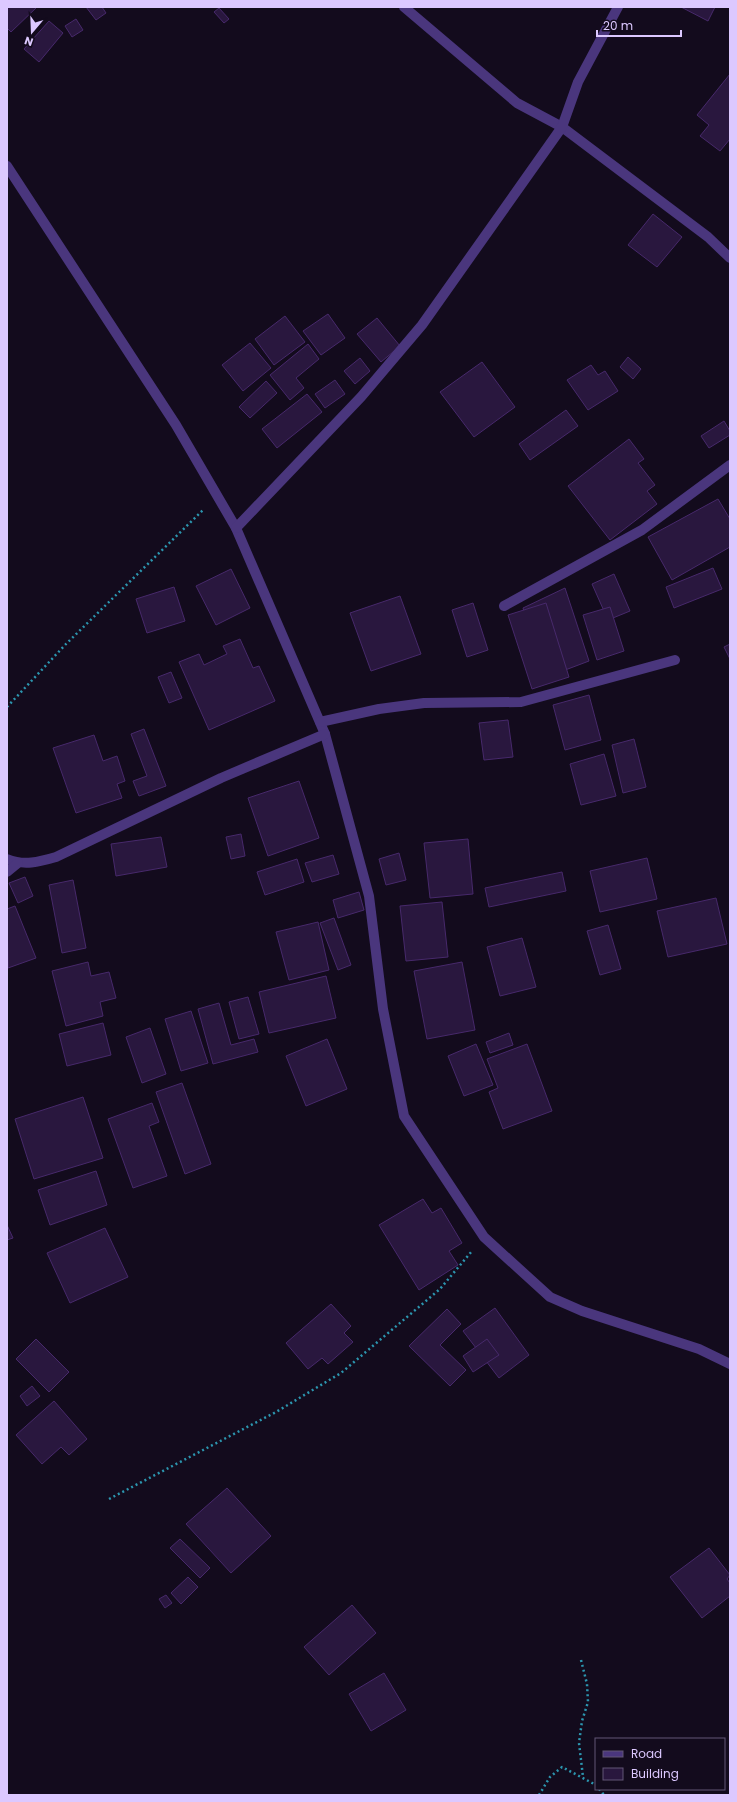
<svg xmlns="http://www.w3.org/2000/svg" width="737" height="1802" viewBox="0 0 737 1802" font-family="Poppins,sans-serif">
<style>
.building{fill:#29173e;stroke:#47296b}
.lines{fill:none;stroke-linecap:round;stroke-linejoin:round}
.path{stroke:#2c96af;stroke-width:2.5;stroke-dasharray:2 3;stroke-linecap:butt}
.minor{stroke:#4a367d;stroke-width:10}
</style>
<rect width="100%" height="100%" fill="#130b1d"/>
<!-- building -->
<g class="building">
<path d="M 7,7 L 37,7 L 11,32 L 7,28 Z"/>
<path d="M 86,7 L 102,7 L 106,13 L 96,20 Z"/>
<path d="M 681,7 L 715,7 L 708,21 Z"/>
<path d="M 219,8 L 229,19 L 224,23 L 214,12 Z"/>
<path d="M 76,19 L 83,30 L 72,37 L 65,26 Z"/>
<path d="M 49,21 L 63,33 L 39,62 L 24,49 Z"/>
<path d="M 730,74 L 730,139 L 720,151 L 700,136 L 709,125 L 697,115 Z"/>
<path d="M 653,214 L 682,237 L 657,267 L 628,245 Z"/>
<path d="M 328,314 L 345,338 L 321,355 L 303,331 Z"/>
<path d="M 285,316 L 305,342 L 274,365 L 255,339 Z"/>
<path d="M 377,318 L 400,346 L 381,362 L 357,334 Z"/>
<path d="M 250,343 L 271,368 L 243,391 L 222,365 Z"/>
<path d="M 308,344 L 319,359 L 296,378 L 304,388 L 290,400 L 270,375 Z"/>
<path d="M 628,357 L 641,369 L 633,379 L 620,367 Z"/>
<path d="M 360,358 L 370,371 L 355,384 L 344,371 Z"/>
<path d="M 482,362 L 515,407 L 474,437 L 440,392 Z"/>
<path d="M 591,365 L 598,375 L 605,371 L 618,391 L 588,410 L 567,380 Z"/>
<path d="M 335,380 L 345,394 L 325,408 L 315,394 Z"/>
<path d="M 266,381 L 277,393 L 250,418 L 239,407 Z"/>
<path d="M 307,394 L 322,412 L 277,448 L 262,429 Z"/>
<path d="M 566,410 L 578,426 L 530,460 L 519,444 Z"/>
<path d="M 724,421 L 730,431 L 730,435 L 709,448 L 701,436 Z"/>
<path d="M 629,439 L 644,459 L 638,463 L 655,485 L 647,491 L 657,504 L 610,540 L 568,486 Z"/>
<path d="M 718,499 L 730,519 L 730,547 L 672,580 L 648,537 Z"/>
<path d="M 713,568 L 722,589 L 674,608 L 666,587 Z"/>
<path d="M 231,569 L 250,608 L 216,625 L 196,586 Z"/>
<path d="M 614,574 L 630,611 L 608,620 L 592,584 Z"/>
<path d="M 174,587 L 185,621 L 147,633 L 136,599 Z"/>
<path d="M 565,588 L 589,661 L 544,678 L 523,608 Z"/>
<path d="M 400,596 L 421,654 L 371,671 L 350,613 Z"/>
<path d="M 473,603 L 488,650 L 467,657 L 452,610 Z"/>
<path d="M 546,603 L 569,677 L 532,689 L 508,615 Z"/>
<path d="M 610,607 L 624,651 L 597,660 L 583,615 Z"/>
<path d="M 240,639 L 253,668 L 259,666 L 275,701 L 209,730 L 179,662 L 199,654 L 204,665 L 227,654 L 223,646 Z"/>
<path d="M 730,644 L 730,659 L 724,647 Z"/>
<path d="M 171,672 L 182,698 L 169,703 L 158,677 Z"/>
<path d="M 589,695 L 601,740 L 565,750 L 553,705 Z"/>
<path d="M 508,720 L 513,757 L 484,760 L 479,723 Z"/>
<path d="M 144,729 L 166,786 L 139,796 L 133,781 L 147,776 L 131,734 Z"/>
<path d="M 94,735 L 103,761 L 117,756 L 125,781 L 117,784 L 122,798 L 76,813 L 53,748 Z"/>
<path d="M 634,739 L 646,787 L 623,793 L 612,745 Z"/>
<path d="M 604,754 L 616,796 L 581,805 L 570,764 Z"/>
<path d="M 299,781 L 319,838 L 268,856 L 248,798 Z"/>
<path d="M 241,834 L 245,856 L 231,859 L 226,837 Z"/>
<path d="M 161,837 L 167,867 L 116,876 L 111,844 Z"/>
<path d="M 468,839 L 473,894 L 430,898 L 424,843 Z"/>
<path d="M 399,853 L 406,880 L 386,885 L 379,859 Z"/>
<path d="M 333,855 L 339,874 L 312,882 L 305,863 Z"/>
<path d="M 647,858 L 657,899 L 600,912 L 590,871 Z"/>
<path d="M 297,859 L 304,882 L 265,895 L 257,872 Z"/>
<path d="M 562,872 L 566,891 L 489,907 L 485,888 Z"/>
<path d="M 25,877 L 33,896 L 18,903 L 9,883 Z"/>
<path d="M 73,880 L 86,948 L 62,953 L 49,885 Z"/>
<path d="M 359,892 L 364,910 L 338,918 L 333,900 Z"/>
<path d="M 716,898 L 727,944 L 668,957 L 657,911 Z"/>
<path d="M 442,902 L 448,957 L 406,961 L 400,906 Z"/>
<path d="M 15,906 L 36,958 L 8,968 L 7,909 Z"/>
<path d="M 334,918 L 351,965 L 338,970 L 320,923 Z"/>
<path d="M 318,922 L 329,970 L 289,980 L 276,932 Z"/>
<path d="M 608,925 L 621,969 L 600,975 L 587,931 Z"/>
<path d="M 522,938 L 536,987 L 500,996 L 487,947 Z"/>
<path d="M 88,962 L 91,976 L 109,972 L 116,998 L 100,1002 L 103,1016 L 66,1026 L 52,971 Z"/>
<path d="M 462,962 L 475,1030 L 427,1039 L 414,971 Z"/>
<path d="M 326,976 L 336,1018 L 269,1033 L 259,992 Z"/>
<path d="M 248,997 L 259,1034 L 239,1039 L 229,1002 Z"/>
<path d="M 219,1003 L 231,1045 L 254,1039 L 258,1052 L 213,1064 L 198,1009 Z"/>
<path d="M 191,1011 L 208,1063 L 181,1071 L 165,1019 Z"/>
<path d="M 103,1023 L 111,1055 L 67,1066 L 59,1034 Z"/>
<path d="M 150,1028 L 166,1074 L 142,1083 L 126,1037 Z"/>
<path d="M 509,1033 L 513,1045 L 490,1053 L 486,1042 Z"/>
<path d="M 327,1039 L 347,1089 L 306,1106 L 286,1056 Z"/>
<path d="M 476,1044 L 493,1085 L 464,1096 L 448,1056 Z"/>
<path d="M 527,1044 L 552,1111 L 503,1129 L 489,1092 L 498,1088 L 487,1059 Z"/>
<path d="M 182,1083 L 211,1164 L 185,1174 L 156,1092 Z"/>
<path d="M 83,1097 L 103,1158 L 34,1179 L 15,1119 Z"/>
<path d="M 152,1103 L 159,1122 L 149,1126 L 167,1176 L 133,1188 L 108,1119 Z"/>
<path d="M 96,1171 L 107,1205 L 50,1225 L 38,1190 Z"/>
<path d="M 423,1199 L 432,1213 L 441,1208 L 462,1243 L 449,1251 L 458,1265 L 419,1290 L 379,1225 Z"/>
<path d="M 7,1225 L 13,1238 L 7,1240 Z"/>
<path d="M 105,1228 L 128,1277 L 70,1303 L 47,1253 Z"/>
<path d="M 331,1304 L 351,1326 L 344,1333 L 353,1342 L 328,1364 L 322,1358 L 308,1369 L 286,1343 Z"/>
<path d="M 495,1308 L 529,1355 L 499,1378 L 463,1331 Z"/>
<path d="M 447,1309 L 461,1324 L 440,1345 L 466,1370 L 450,1386 L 409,1346 Z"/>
<path d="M 36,1339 L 69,1372 L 49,1392 L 16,1359 Z"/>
<path d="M 487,1339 L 499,1355 L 473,1372 L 463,1356 Z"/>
<path d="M 32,1386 L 40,1396 L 27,1406 L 20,1396 Z"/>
<path d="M 54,1401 L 87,1439 L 69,1455 L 61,1447 L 42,1464 L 16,1435 Z"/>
<path d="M 227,1488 L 271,1536 L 231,1573 L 186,1524 Z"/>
<path d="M 180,1539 L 210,1568 L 200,1578 L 170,1548 Z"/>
<path d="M 709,1548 L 730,1575 L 727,1579 L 730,1583 L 730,1596 L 702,1618 L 670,1577 Z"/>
<path d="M 188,1577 L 198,1587 L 181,1604 L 171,1593 Z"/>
<path d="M 166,1595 L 172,1603 L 165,1608 L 159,1599 Z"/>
<path d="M 352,1605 L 376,1633 L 329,1675 L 304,1647 Z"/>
<path d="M 384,1673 L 406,1710 L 371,1731 L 349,1694 Z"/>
</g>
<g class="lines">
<!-- path -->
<g class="path">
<path d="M 7,707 L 66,644 L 203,510"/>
<path d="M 109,1499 L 276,1412 L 341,1373 L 440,1289 L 472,1251"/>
<path d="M 581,1660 L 587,1684 L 588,1702 L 582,1721 L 579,1743 L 583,1777"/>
<path d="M 599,1789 L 604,1795"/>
<path d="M 539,1795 L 550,1777 L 562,1767 L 596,1785"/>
</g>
<!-- minor -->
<g class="minor">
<path d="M 404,7 L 517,103 L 562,127 L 708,237 L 730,258"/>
<path d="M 7,166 L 176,425 L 236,528 L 325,734 L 369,896 L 383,1009 L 404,1116 L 484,1237 L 550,1297 L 582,1311 L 699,1349 L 730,1364"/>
<path d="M 236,528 L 361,397 L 422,325 L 562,127 L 578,82 L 618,7"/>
<path d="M 504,606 L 642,530 L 730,465"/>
<path d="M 320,722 L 379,709 L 424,703 L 521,702 L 675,660"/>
<path d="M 7,859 C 24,866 39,862 56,857 L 221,778 L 325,734"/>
<path d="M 7,872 L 18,863"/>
</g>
</g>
<!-- border -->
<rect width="737" height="1802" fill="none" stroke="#dcc8ff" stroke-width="16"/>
<!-- legend -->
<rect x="595" y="1738" width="130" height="52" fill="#130b1d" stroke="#635777"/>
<rect x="603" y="1751" width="20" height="6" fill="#4a367d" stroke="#635777"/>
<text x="631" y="1758" font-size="12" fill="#dcc8ff">Road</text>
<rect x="603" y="1768" width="20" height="12" fill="#29173e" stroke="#635777"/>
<text x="631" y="1778" font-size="12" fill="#dcc8ff">Building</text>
<!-- north arrow -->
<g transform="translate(32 32) rotate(199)" stroke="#130b1d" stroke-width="3" paint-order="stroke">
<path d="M0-3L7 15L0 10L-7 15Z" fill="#dcc8ff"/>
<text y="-6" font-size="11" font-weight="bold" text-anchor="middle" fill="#dcc8ff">N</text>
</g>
<!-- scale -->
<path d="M597 30v6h84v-6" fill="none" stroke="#dcc8ff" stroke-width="2"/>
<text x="603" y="30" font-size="12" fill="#dcc8ff" stroke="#130b1d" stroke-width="3" paint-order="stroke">20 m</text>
</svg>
